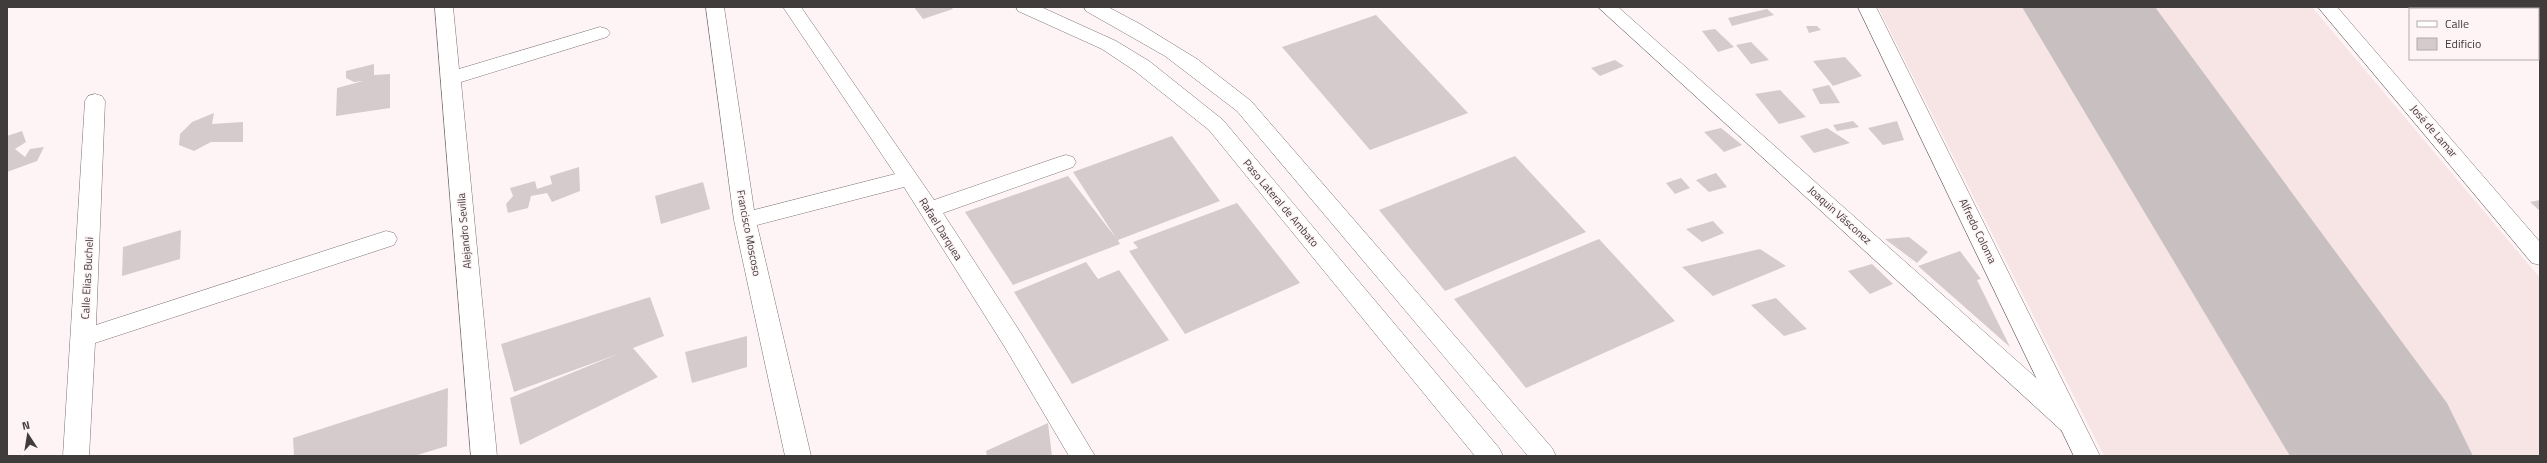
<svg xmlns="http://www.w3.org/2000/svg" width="2547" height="463" viewBox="0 0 2547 463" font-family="'Titillium Web',sans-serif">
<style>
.built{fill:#f7e5e6}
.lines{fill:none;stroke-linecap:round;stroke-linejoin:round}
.runway{fill:#c8c0c0;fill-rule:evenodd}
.building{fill:#d5cbcc}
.minor-casing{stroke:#7a7273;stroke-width:1}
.tertiary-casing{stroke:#7a7273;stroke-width:1}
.trunk-casing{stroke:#7a7273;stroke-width:1}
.minor{fill:#fff;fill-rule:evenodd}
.tertiary{fill:#fff;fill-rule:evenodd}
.trunk{fill:#fff;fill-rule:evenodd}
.labels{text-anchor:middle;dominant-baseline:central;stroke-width:3;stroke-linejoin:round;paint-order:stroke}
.street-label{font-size:11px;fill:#403c3c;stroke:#fef4f5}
</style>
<rect width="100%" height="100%" fill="#fef4f5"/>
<!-- built -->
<path class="built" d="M 1878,7 L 2312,7 L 2540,278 L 2540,456 L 2104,456 Z"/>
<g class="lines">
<!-- runway -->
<path class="runway" d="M 2022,7 L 2155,7 L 2447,403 L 2473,456 L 2290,456 Z"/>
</g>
<!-- building -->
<g class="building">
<path d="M 914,7 L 951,7 L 953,9 L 923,19 Z"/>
<path d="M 1767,9 L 1774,15 L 1732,26 L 1728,18 Z"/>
<path d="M 1376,15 L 1468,113 L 1370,150 L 1282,47 Z"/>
<path d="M 1806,26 L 1817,26 L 1821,30 L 1809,33 Z"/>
<path d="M 1715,29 L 1734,47 L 1718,52 L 1702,31 Z"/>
<path d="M 1751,42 L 1769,60 L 1751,64 L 1736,45 Z"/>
<path d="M 1845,57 L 1862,76 L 1833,86 L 1813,61 Z"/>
<path d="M 1615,60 L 1624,66 L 1600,76 L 1591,68 Z"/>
<path d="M 374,64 L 374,75 L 390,74 L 390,108 L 336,116 L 337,88 L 363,81 L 354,82 L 346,78 L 346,71 Z"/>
<path d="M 1829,85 L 1840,103 L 1820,104 L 1812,89 Z"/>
<path d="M 1780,90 L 1806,117 L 1779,124 L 1755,94 Z"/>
<path d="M 214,113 L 212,124 L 243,122 L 243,142 L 211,142 L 194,151 L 179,145 L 180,134 L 192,122 Z"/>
<path d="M 1853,121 L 1859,127 L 1837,131 L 1833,125 Z"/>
<path d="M 1897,121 L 1904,140 L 1883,145 L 1868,128 Z"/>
<path d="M 1721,128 L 1742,145 L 1724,152 L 1704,132 Z"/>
<path d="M 1827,128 L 1850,143 L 1814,153 L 1800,136 Z"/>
<path d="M 22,131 L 26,142 L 15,149 L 25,157 L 30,149 L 44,147 L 37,161 L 7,172 L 7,136 Z"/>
<path d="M 1172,136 L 1220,201 L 1118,240 L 1120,244 L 1013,285 L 965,212 L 1068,176 L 1116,238 L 1073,172 Z"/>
<path d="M 1515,156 L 1586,232 L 1445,291 L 1379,210 Z"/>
<path d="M 579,167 L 580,191 L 552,202 L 547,193 L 531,196 L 528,208 L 508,213 L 506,204 L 513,196 L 510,188 L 535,181 L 537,189 L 552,184 L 550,176 Z"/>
<path d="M 1716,173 L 1727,187 L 1709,192 L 1696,180 Z"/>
<path d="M 1681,178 L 1690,188 L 1675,194 L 1666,183 Z"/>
<path d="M 703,182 L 710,209 L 661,224 L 655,196 Z"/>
<path d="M 2540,200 L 2540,211 L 2530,202 Z"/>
<path d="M 1237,203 L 1300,283 L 1185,334 L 1129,251 L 1138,248 L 1133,242 Z"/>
<path d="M 1713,221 L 1724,233 L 1702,242 L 1686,229 Z"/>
<path d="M 181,230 L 180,259 L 122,276 L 123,247 Z"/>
<path d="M 1909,237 L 1928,252 L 1917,263 L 1885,239 Z"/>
<path d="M 1599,239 L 1675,321 L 1526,388 L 1454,299 Z"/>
<path d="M 1760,249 L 1786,266 L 1713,296 L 1682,267 Z"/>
<path d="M 1960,251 L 1981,279 L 1977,280 L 2010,347 L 1918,266 Z"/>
<path d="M 1086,262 L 1098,279 L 1119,270 L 1169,340 L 1072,384 L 1014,292 Z"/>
<path d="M 1872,264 L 1893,284 L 1870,294 L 1848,271 Z"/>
<path d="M 650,297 L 664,336 L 633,348 L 658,377 L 520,445 L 510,398 L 618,354 L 514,392 L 501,344 Z"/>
<path d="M 1776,298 L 1807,329 L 1784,336 L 1751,305 Z"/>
<path d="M 747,336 L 747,367 L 692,383 L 685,352 Z"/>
<path d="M 448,388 L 447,446 L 414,456 L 294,456 L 293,438 Z"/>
<path d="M 1048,423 L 1052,456 L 987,456 L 986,451 Z"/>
</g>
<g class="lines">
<!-- minor casing -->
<g class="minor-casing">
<g id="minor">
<path d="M 435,7 L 453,7 L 459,69 L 600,27 L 607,29 L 610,33 L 607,37 L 461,82 L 497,456 L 471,456 Z"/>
<path d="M 706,7 L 724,7 L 754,210 L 895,174 L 783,7 L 801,7 L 934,200 L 1059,157 L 1066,155 L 1073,157 L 1076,162 L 1073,167 L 943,213 L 1022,335 L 1095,456 L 1069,456 L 1006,349 L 904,187 L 757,225 L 811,456 L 785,456 L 734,220 Z"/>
<path d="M 1598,7 L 1618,7 L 2079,416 L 2082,423 L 2079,430 L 2070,433 L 2061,430 Z"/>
<path d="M 2318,7 L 2337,7 L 2540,242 L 2540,265 L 2532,263 Z"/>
<path d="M 95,94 L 102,96 L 105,101 L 96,325 L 386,231 L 394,233 L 397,239 L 394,245 L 95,343 L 89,456 L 63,456 L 85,101 L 88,96 Z"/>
</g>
</g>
<!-- tertiary casing -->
<g class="tertiary-casing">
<path id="tertiary" d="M 1858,7 L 1876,7 L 2100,456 L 2074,456 Z"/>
</g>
<!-- trunk casing -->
<g class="trunk-casing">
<g id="trunk">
<path d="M 1016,7 L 1041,7 L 1116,41 L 1149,61 L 1223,120 L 1499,448 L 1503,456 L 1475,456 L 1209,130 L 1135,71 L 1102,49 L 1018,11 Z"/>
<path d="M 1084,7 L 1108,7 L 1140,24 L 1197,59 L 1251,101 L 1552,448 L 1556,456 L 1528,456 L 1237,111 L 1165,56 L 1086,11 Z"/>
</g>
</g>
<!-- minor -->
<use href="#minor" class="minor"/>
<!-- tertiary -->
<use href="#tertiary" class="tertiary"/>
<!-- trunk -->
<use href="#trunk" class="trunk"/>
</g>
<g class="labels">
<!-- street labels -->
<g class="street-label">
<text transform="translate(2434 131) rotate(49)">José de Lamar</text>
<text transform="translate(1281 203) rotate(50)">Paso Lateral de Ambato</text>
<text transform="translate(1840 215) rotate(42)">Joaquin Vásconez</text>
<text transform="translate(941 229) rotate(58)">Rafael Darquea</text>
<text transform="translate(464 231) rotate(-95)">Alejandro Sevilla</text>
<text transform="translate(1978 231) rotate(64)">Alfredo Coloma</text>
<text transform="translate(749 233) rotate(79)">Francisco Moscoso</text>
<text transform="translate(87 278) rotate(-87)">Calle Elias Bucheli</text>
</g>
</g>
<!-- border -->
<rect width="2547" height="463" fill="none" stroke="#403c3c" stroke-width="16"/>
<!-- legend -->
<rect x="2409" y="8" width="130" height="52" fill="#fef4f5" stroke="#b2aaab"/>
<rect x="2417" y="21" width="20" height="6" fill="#ffffff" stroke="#b2aaab"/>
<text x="2445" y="28" font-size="12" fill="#403c3c">Calle</text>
<rect x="2417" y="38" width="20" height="12" fill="#d5cbcc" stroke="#b2aaab"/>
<text x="2445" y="48" font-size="12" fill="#403c3c">Edificio</text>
<!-- north arrow -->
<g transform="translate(28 435) rotate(348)" stroke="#fef4f5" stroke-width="3" paint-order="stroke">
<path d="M0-3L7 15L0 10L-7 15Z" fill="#403c3c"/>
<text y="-6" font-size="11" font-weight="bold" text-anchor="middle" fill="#403c3c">N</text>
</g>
</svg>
